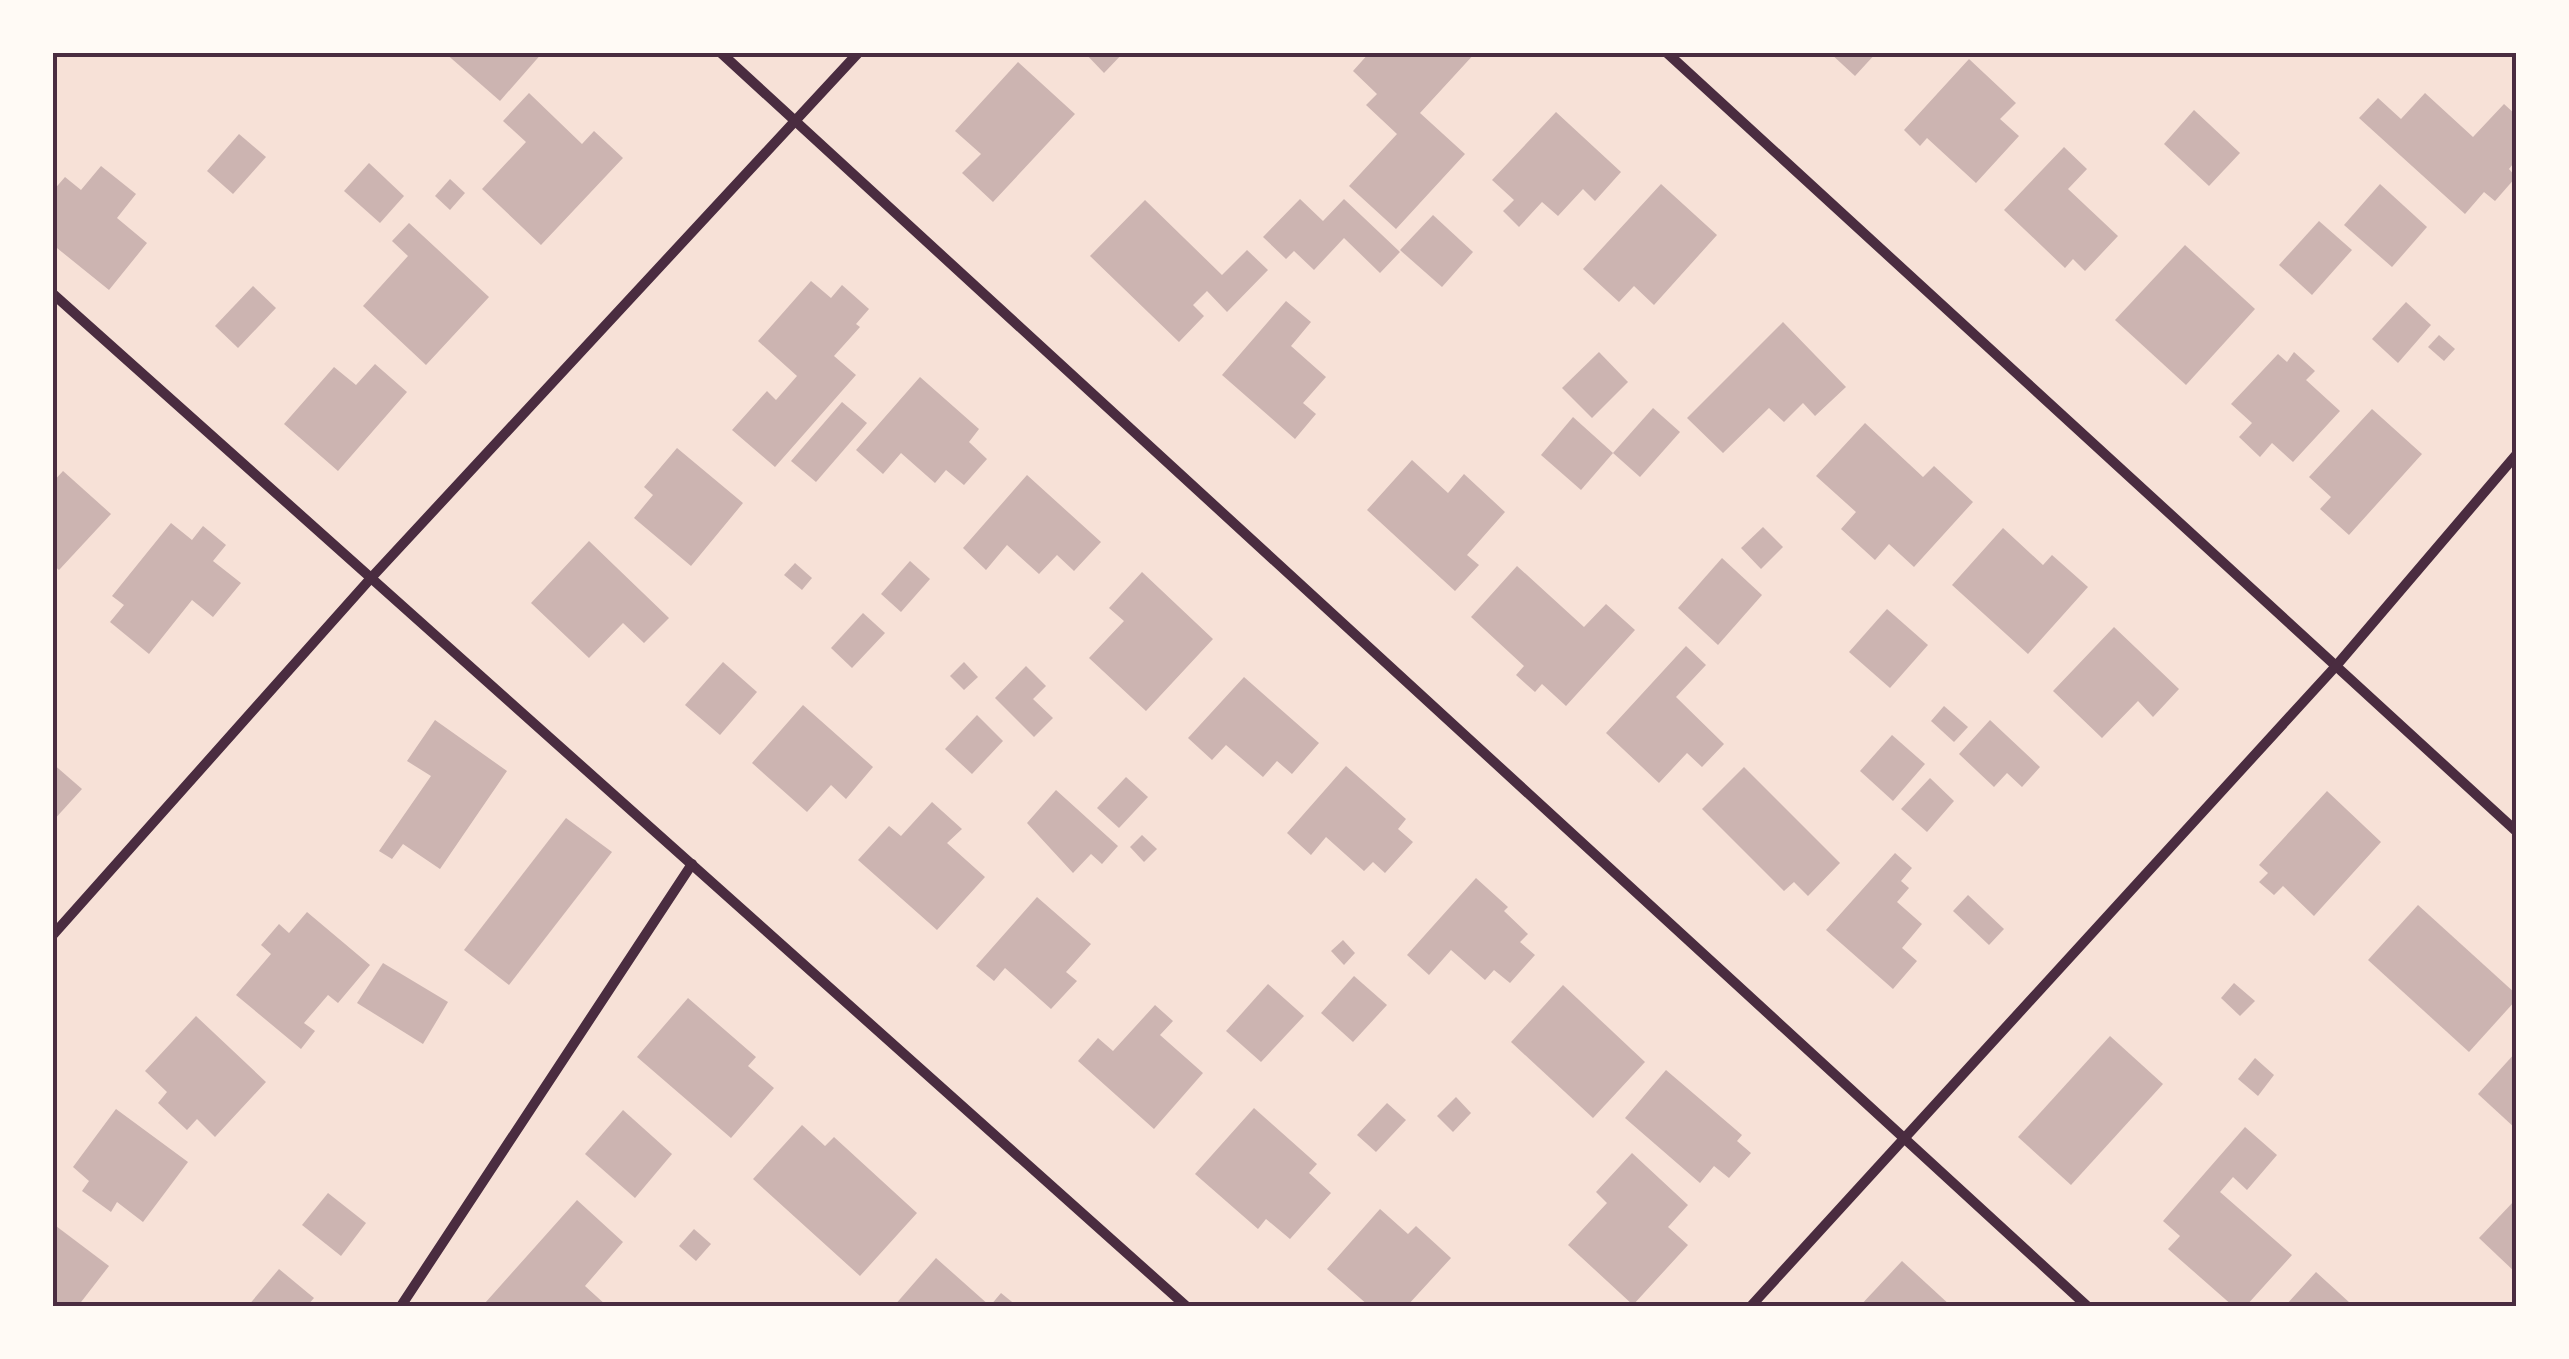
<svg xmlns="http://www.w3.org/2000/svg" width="2569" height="1359" viewBox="0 0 2569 1359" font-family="'Space Grotesk',sans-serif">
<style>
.building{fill:#ccb4b1}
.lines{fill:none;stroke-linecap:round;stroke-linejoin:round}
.minor{stroke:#4a2c40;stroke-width:10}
.neatline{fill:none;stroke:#4a2c40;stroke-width:4}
</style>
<rect width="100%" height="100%" fill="#f7e1d7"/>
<!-- building -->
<g class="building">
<path d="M 444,52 L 543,52 L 500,101 Z"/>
<path d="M 1084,52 L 1124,52 L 1104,73 Z"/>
<path d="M 1370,52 L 1476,52 L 1420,113 L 1465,154 L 1396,229 L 1349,186 L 1397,134 L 1366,105 L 1377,94 L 1353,71 Z"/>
<path d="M 1829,52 L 1877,52 L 1855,76 Z"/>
<path d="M 1969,59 L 2016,103 L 2000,119 L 2019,136 L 1976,183 L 1927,138 L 1920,146 L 1904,130 Z"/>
<path d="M 1018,62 L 1075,114 L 993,202 L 962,173 L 981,154 L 955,131 Z"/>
<path d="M 529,93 L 582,144 L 594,131 L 623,158 L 541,245 L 482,189 L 526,142 L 503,121 Z"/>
<path d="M 2425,93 L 2473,137 L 2504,104 L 2516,115 L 2516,160 L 2509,169 L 2516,177 L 2495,201 L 2484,192 L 2465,214 L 2359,118 L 2378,98 L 2401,119 Z"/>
<path d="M 2194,110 L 2240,153 L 2209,186 L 2164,144 Z"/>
<path d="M 1556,112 L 1621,172 L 1595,201 L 1583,189 L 1558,216 L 1542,202 L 1519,227 L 1503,211 L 1514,200 L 1492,180 Z"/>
<path d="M 239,134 L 266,157 L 233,194 L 207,171 Z"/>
<path d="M 2064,147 L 2087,169 L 2068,189 L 2118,236 L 2085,271 L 2073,259 L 2065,268 L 2004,210 Z"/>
<path d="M 369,163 L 404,196 L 380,223 L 344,191 Z"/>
<path d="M 101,166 L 136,194 L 117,218 L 147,243 L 109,290 L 52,244 L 52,192 L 65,177 L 81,190 Z"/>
<path d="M 450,179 L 465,193 L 450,210 L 435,196 Z"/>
<path d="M 1661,184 L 1717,235 L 1654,305 L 1634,286 L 1619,302 L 1583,269 Z"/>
<path d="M 2380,184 L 2427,227 L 2392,267 L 2344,225 Z"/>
<path d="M 1300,199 L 1323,221 L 1344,199 L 1400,252 L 1380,273 L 1344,238 L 1314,270 L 1294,251 L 1286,259 L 1263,237 Z"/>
<path d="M 1145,200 L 1222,275 L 1247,250 L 1268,270 L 1227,312 L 1207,291 L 1193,305 L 1204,316 L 1179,342 L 1090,256 Z"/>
<path d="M 1433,215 L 1473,252 L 1442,287 L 1400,250 Z"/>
<path d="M 2319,221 L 2352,250 L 2312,295 L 2279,265 Z"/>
<path d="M 409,223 L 489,297 L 426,365 L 363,306 L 408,256 L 392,241 Z"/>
<path d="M 2185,245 L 2255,309 L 2186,385 L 2115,320 Z"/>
<path d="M 811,281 L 831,298 L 842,285 L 869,309 L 856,324 L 860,327 L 834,356 L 856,375 L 775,467 L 732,430 L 767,391 L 776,400 L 797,376 L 758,341 Z"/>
<path d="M 253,286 L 276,308 L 238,348 L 215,326 Z"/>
<path d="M 1286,301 L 1311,322 L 1291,346 L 1326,377 L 1303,403 L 1316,414 L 1295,439 L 1222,375 Z"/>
<path d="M 2406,302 L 2431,325 L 2398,363 L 2372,339 Z"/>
<path d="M 1783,322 L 1846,387 L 1815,416 L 1803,403 L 1784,422 L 1769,408 L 1723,453 L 1687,418 Z"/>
<path d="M 2439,335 L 2455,349 L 2444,361 L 2428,347 Z"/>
<path d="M 1599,352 L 1628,382 L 1592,418 L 1562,388 Z"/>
<path d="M 2294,352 L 2315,371 L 2306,380 L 2340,411 L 2293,462 L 2272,443 L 2260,457 L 2239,437 L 2252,423 L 2231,404 L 2278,354 L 2287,362 Z"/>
<path d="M 375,364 L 407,392 L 338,471 L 284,424 L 334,367 L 356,385 Z"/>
<path d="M 920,377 L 979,429 L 969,442 L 987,459 L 964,485 L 946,470 L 935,483 L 901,453 L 883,474 L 856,450 Z"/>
<path d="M 842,402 L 867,423 L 816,482 L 791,461 Z"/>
<path d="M 1653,408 L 1680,432 L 1640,477 L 1613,453 Z"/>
<path d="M 2372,409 L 2422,454 L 2349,535 L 2320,509 L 2331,497 L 2309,477 Z"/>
<path d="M 1573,417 L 1613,453 L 1581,490 L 1541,455 Z"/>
<path d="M 1865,423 L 1923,477 L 1934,466 L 1973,502 L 1914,567 L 1889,544 L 1875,560 L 1841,529 L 1856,512 L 1816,476 Z"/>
<path d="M 677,448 L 743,503 L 691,566 L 634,518 L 653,495 L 644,487 Z"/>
<path d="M 1412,460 L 1448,493 L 1464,474 L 1505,512 L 1467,555 L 1479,565 L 1455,591 L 1367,510 Z"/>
<path d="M 63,471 L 111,514 L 59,570 L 52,564 L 52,483 Z"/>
<path d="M 1027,475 L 1101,542 L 1074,571 L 1057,555 L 1039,574 L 1007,545 L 986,570 L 963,548 Z"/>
<path d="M 171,523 L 192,540 L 203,526 L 226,545 L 213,561 L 241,583 L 213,617 L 192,600 L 149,654 L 110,622 L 124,605 L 112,596 Z"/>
<path d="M 1763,527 L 1783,547 L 1761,569 L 1741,548 Z"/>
<path d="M 2003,528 L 2043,565 L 2052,555 L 2088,587 L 2028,654 L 1952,585 Z"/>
<path d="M 589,541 L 669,618 L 644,643 L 623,623 L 589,658 L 531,603 Z"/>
<path d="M 1722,558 L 1762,595 L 1718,645 L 1678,608 Z"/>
<path d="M 910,561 L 930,579 L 901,612 L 881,594 Z"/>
<path d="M 795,563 L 812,578 L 802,590 L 784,575 Z"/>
<path d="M 1517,566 L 1584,627 L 1606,604 L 1635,630 L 1566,706 L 1542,684 L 1535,692 L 1516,675 L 1524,666 L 1471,617 Z"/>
<path d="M 1142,572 L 1213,639 L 1146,711 L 1089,658 L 1124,621 L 1109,608 Z"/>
<path d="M 1887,609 L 1928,645 L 1890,688 L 1849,652 Z"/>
<path d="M 863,613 L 885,633 L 852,668 L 831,648 Z"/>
<path d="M 2114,627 L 2179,689 L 2153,717 L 2138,701 L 2102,738 L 2053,691 Z"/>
<path d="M 1686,646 L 1706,665 L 1676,697 L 1724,744 L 1702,767 L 1687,753 L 1659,783 L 1606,733 Z"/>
<path d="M 723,662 L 757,692 L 720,735 L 685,705 Z"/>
<path d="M 964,662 L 978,677 L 964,690 L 950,676 Z"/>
<path d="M 1026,666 L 1046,686 L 1033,699 L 1053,718 L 1034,737 L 995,698 Z"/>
<path d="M 1244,677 L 1319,743 L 1292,774 L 1277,761 L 1263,777 L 1226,745 L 1212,760 L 1188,738 Z"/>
<path d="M 803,705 L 873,767 L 846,799 L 831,785 L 807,812 L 752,763 Z"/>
<path d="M 1944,706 L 1968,727 L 1954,742 L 1931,721 Z"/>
<path d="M 977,715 L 1003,741 L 972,774 L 945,749 Z"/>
<path d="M 435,720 L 507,771 L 440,869 L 403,844 L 392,859 L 379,851 L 431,776 L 407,761 Z"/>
<path d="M 1990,720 L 2040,767 L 2022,787 L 2007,773 L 1994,787 L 1959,754 Z"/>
<path d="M 1892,735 L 1925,764 L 1893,801 L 1860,771 Z"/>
<path d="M 52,763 L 82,789 L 52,822 Z"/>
<path d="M 1346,766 L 1406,819 L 1398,829 L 1413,842 L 1385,873 L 1373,862 L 1364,871 L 1326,837 L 1311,855 L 1287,833 Z"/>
<path d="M 1744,767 L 1840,863 L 1808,896 L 1794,882 L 1784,891 L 1702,809 Z"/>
<path d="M 1126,777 L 1148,797 L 1119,828 L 1097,808 Z"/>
<path d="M 1930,778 L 1954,801 L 1927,832 L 1901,809 Z"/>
<path d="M 1056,790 L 1118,846 L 1102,864 L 1091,854 L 1073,873 L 1027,823 Z"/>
<path d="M 2327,791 L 2381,842 L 2314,916 L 2283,886 L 2274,895 L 2259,882 L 2268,873 L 2259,865 Z"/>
<path d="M 932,802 L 962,829 L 947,843 L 985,877 L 937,930 L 858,860 L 889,826 L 901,836 Z"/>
<path d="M 566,818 L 612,852 L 509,985 L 464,950 Z"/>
<path d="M 1142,835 L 1157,849 L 1144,862 L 1130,847 Z"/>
<path d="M 1895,853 L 1912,868 L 1901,881 L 1909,888 L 1897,902 L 1922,924 L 1902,948 L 1917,961 L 1893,989 L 1826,930 Z"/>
<path d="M 1476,878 L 1508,907 L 1504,911 L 1528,934 L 1520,942 L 1535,955 L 1510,983 L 1494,970 L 1485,980 L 1451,950 L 1429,975 L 1407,955 Z"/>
<path d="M 1968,895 L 2004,929 L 1989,945 L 1953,911 Z"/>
<path d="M 1037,897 L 1091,944 L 1066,972 L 1077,981 L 1051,1009 L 1005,968 L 994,981 L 976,966 Z"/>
<path d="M 2418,905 L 2516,994 L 2516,1000 L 2469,1052 L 2368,960 Z"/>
<path d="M 307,912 L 370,965 L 338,1003 L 328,995 L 304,1023 L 315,1031 L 301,1049 L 236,995 L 271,954 L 261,945 L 279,924 L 289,933 Z"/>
<path d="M 1343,940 L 1355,953 L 1344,965 L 1331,951 Z"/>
<path d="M 383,963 L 448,1002 L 423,1044 L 357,1003 Z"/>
<path d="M 1354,976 L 1387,1005 L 1353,1042 L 1321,1013 Z"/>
<path d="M 2234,983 L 2255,1001 L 2240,1016 L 2221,998 Z"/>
<path d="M 1268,984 L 1304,1016 L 1261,1062 L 1226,1031 Z"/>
<path d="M 1563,985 L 1645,1062 L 1593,1118 L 1511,1042 Z"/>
<path d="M 688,998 L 756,1057 L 748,1066 L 774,1088 L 731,1138 L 637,1057 Z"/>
<path d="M 1155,1005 L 1173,1021 L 1160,1035 L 1203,1073 L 1154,1129 L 1078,1061 L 1098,1038 L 1113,1051 Z"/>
<path d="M 196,1016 L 266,1082 L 215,1137 L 197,1119 L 187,1130 L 158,1103 L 167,1092 L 145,1071 Z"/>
<path d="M 2110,1036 L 2163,1084 L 2071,1185 L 2018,1137 Z"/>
<path d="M 2516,1052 L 2516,1129 L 2478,1094 Z"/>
<path d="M 2255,1058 L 2274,1075 L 2258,1096 L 2238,1079 Z"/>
<path d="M 1666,1070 L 1742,1135 L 1737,1141 L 1751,1153 L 1729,1178 L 1714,1166 L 1700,1183 L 1625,1118 Z"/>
<path d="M 1456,1097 L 1471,1113 L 1453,1132 L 1437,1116 Z"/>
<path d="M 1387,1103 L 1406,1120 L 1376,1152 L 1357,1135 Z"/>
<path d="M 1254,1108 L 1317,1164 L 1309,1173 L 1331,1193 L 1290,1239 L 1266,1219 L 1258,1229 L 1195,1174 Z"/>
<path d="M 116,1109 L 188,1162 L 143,1222 L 117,1202 L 111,1212 L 82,1191 L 89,1181 L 73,1167 Z"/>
<path d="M 623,1110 L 672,1154 L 635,1198 L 585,1154 Z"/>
<path d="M 802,1125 L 825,1146 L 834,1137 L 917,1213 L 860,1276 L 753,1179 Z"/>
<path d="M 2245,1127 L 2277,1155 L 2247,1190 L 2233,1177 L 2220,1192 L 2292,1255 L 2246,1306 L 2233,1306 L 2168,1249 L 2180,1236 L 2163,1221 Z"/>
<path d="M 1632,1153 L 1688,1205 L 1668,1227 L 1688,1245 L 1633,1305 L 1568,1245 L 1607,1203 L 1596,1192 Z"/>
<path d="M 328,1193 L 366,1223 L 341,1256 L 302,1225 Z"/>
<path d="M 577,1200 L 623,1242 L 585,1286 L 607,1306 L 488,1306 L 485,1303 Z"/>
<path d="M 2515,1200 L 2516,1202 L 2516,1273 L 2479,1238 Z"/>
<path d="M 1380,1209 L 1408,1234 L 1416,1226 L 1451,1258 L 1407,1306 L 1369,1306 L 1327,1269 Z"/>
<path d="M 52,1223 L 109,1266 L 78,1306 L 52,1306 Z"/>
<path d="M 694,1229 L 711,1244 L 696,1261 L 679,1246 Z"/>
<path d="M 936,1258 L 990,1306 L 1001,1293 L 1017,1306 L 894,1306 Z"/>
<path d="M 1902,1261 L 1951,1306 L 1860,1306 Z"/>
<path d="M 279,1269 L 314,1298 L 307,1306 L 248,1306 Z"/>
<path d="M 2316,1272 L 2350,1303 L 2354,1306 L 2285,1306 Z"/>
</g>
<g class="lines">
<!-- minor -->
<g class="minor">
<path d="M 720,52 L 2087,1306"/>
<path d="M 1666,52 L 2516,831"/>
<path d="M 52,293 L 1186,1306"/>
<path d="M 52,936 L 371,578 L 859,52"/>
<path d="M 401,1306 L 692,864"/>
<path d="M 1751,1306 L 2336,666 L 2516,455"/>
</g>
</g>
<!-- border -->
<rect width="2569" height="1359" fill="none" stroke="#fffaf5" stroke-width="110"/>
<rect x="55" y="55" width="2459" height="1249" class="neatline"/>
</svg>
